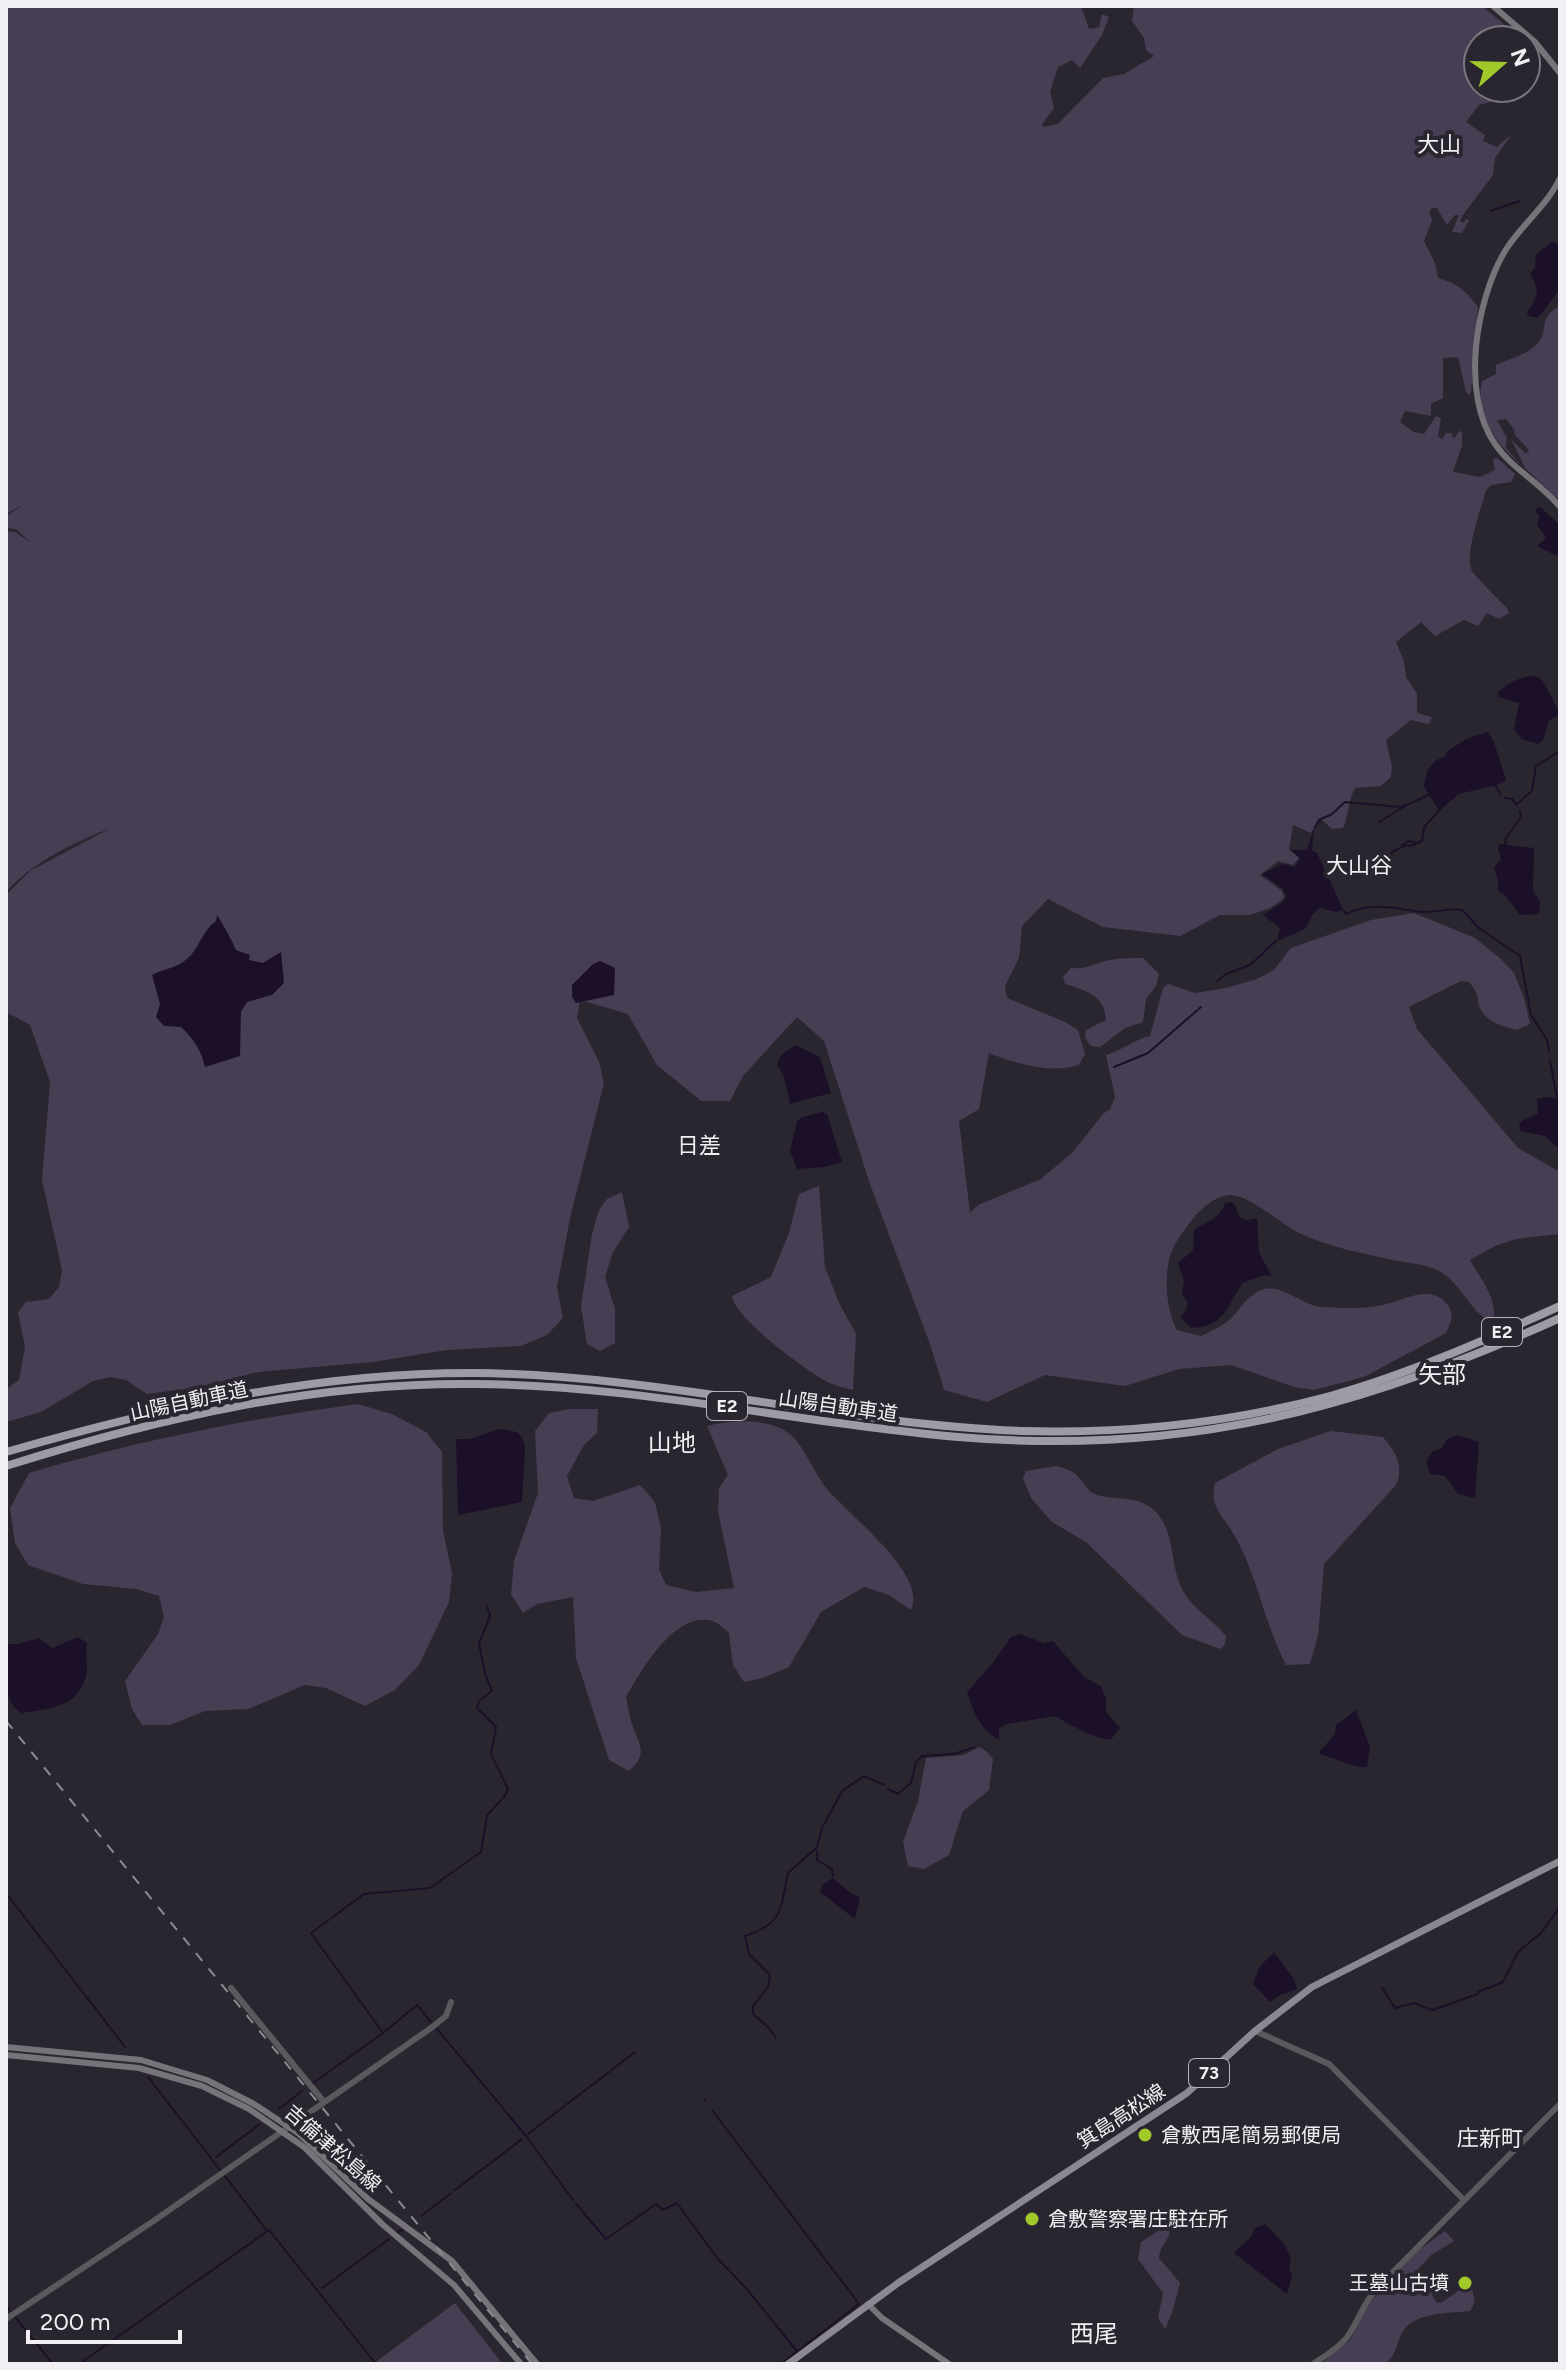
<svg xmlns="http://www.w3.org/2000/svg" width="1566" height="2370" viewBox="0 0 1566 2370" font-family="Figtree,'Noto Sans JP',sans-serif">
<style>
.green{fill:#473e53}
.water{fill:#1b1028}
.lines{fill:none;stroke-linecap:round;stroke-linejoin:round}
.stream{stroke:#1b1028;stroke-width:2}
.tertiary{stroke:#5a595d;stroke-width:6}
.secondary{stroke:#76737a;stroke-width:6}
.primary{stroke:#8b8891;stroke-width:7}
.motorway{stroke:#9f9ba5;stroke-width:8}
.rail{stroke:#8d8a91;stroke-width:2;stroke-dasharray:10 10;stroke-linecap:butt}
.poi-dot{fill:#a1c929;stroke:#2a262f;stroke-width:3}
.labels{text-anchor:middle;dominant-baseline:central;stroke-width:8;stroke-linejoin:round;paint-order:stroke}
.shield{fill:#2a262f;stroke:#b5b2b9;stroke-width:2}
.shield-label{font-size:18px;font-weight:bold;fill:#f1eef4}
.street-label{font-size:20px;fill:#f1eef4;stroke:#2a262f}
.poi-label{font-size:20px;fill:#f1eef4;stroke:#2a262f;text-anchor:start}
.neighbourhood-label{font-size:22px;fill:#f1eef4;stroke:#2a262f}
.quarter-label{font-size:24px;fill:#f1eef4;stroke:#2a262f}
</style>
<rect width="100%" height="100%" fill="#2a262f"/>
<!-- green -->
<g class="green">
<path d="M 6,6 L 1081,6 L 1089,29 L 1099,27 L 1102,14 L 1109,17 L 1102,35 L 1080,68 L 1072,60 L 1058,67 L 1050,92 L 1054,108 L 1042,124 L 1043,127 L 1058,124 L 1103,78 L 1124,74 L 1154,56 L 1146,50 L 1144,38 L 1132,21 L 1134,6 L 1482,6 L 1523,40 L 1478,40 L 1478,88 L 1493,88 L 1490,102 L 1479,105 L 1466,122 L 1485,135 L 1483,141 L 1497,147 L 1512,134 L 1495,158 L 1493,175 L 1462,216 L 1460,221 L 1464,223 L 1466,219 L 1469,220 L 1462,233 L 1452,232 L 1459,215 L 1455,215 L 1447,225 L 1437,208 L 1432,208 L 1429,212 L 1432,220 L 1424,241 L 1435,263 L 1438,278 C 1457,283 1466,291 1478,307 L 1471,392 L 1469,395 L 1466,392 L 1458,357 L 1443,358 L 1443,398 L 1431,404 L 1431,416 L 1405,411 L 1400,422 L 1414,432 L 1424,434 L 1436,416 L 1441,418 L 1438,436 L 1442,439 L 1446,433 L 1451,433 L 1454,439 L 1459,431 L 1462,432 L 1462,445 L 1453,472 L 1480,477 L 1495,470 L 1493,459 L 1497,458 L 1515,474 L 1511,482 L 1491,485 L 1486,490 C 1481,510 1464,553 1472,571 C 1475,576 1501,602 1507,608 L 1509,613 L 1499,619 L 1487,613 L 1478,626 L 1464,620 L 1435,636 L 1421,622 L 1396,642 L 1404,661 L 1406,677 L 1417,694 L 1417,713 L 1432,717 L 1429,724 L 1411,720 L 1386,740 L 1392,767 L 1391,777 L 1381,786 L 1355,788 C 1348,801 1349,814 1343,828 L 1332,829 L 1320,818 L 1311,833 L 1293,825 L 1289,849 L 1299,858 L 1293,865 L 1278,861 L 1260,875 L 1282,891 L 1284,898 L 1270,908 L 1250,915 L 1220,915 L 1180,936 L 1103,927 L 1048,899 L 1022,926 L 1019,958 L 1005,986 L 1007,998 L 1065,1022 L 1078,1030 L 1085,1054 L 1079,1065 C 1051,1074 1017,1064 989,1053 L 979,1109 L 959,1121 L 970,1213 L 978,1205 L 1041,1179 L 1073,1152 L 1103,1114 L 1110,1109 L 1115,1097 L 1106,1055 C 1123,1050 1133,1040 1150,1036 L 1163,988 L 1168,984 L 1195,993 L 1226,988 L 1257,979 L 1274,970 L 1291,948 L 1371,920 L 1414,913 L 1475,938 L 1502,960 L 1514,973 L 1524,998 L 1530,1024 L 1517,1030 C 1505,1027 1489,1023 1482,1012 C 1475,1000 1482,997 1469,982 L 1461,981 L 1409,1007 L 1417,1029 L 1518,1148 L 1560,1172 L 1560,1234 L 1516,1239 L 1495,1246 L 1470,1260 C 1479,1276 1496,1297 1494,1316 L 1487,1319 C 1469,1309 1461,1284 1441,1272 C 1428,1264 1408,1263 1393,1260 C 1361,1253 1329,1247 1299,1233 C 1282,1225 1248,1193 1229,1195 C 1205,1198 1188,1224 1176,1243 C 1162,1264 1165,1308 1177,1330 L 1201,1336 C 1211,1331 1220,1327 1228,1321 C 1241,1310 1246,1294 1265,1289 C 1284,1285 1303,1306 1322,1307 C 1340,1308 1361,1309 1378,1306 C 1399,1303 1430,1282 1447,1304 C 1455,1313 1451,1323 1446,1333 L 1364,1377 L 1314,1390 L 1294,1387 L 1231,1365 L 1179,1369 L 1125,1386 L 1045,1375 L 987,1402 L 944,1390 L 930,1344 L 870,1184 L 824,1041 L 797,1017 L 743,1076 L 730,1101 L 701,1101 L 657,1065 L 628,1014 L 580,1000 L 577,1018 L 599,1062 L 604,1083 L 570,1218 L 557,1287 L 563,1318 L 547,1335 L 521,1346 L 447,1350 L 373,1362 L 258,1372 L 199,1387 L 147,1394 L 126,1380 L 111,1377 L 93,1381 L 41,1412 L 6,1422 L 6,1389 L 19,1380 L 25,1347 L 18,1312 L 26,1302 L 49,1299 L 59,1287 L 62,1270 L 42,1180 L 50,1082 L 30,1025 L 6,1012 L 6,895 L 30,871 L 111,828 C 75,842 32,862 6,892 L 6,531 L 15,532 L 30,542 L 16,529 L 6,528 L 6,516 L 25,504 L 6,514 Z"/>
<path d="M 1560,306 L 1560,501 L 1525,468 L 1511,439 L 1526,454 L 1529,450 L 1514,434 L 1515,431 L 1506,419 L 1497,420 L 1507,438 L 1506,448 L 1521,465 C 1497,445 1474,414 1482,381 L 1496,374 L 1496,365 C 1508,359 1529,354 1538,343 C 1549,330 1538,316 1560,306 Z"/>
<path d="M 1143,958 L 1159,974 L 1156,986 L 1146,999 L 1143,1022 L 1125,1028 L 1100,1047 L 1091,1046 L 1085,1038 L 1086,1030 L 1106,1020 C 1105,996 1086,990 1065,984 L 1063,977 L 1071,968 C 1086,970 1095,963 1110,960 C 1120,958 1132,958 1143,958 Z"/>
<path d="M 819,1186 L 825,1267 L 839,1303 L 856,1334 L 853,1390 C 846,1388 836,1386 829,1383 C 807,1371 735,1319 732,1296 L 771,1277 L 789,1233 L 799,1194 Z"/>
<path d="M 622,1192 L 629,1227 L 613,1252 L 605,1277 L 615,1309 L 615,1343 L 600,1351 L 587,1344 L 581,1306 L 592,1234 L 599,1210 L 607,1199 Z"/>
<path d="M 358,1404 L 392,1414 L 426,1432 L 442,1452 L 443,1531 L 452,1573 L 449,1602 L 419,1665 L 395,1690 L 365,1706 L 326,1688 L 305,1685 L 248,1709 L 205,1711 L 170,1725 L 142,1725 L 132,1709 L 125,1681 L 158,1634 L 164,1617 L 159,1596 L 136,1589 L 83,1584 L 28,1565 L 15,1543 L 10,1508 L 29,1473 C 137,1441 246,1419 358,1404 Z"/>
<path d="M 570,1409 L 598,1409 L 597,1433 L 584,1445 L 567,1476 L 574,1498 L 593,1501 L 640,1485 L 655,1502 L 661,1529 L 659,1569 L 666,1585 L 696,1592 L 734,1588 L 718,1511 L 719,1488 L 728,1475 L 707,1426 C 733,1420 767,1417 790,1434 C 803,1444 816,1477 828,1490 C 849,1515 928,1575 911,1610 L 889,1595 L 864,1587 L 821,1612 L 789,1667 L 763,1678 L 744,1682 L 733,1665 L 729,1633 C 725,1629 718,1623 713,1621 C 675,1610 641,1671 626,1697 C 628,1706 629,1716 632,1724 C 639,1745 649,1753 629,1771 L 609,1760 L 576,1658 L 573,1597 L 537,1604 L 523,1613 L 511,1594 L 514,1561 L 538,1493 L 535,1431 L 549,1413 Z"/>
<path d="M 1331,1431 L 1383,1437 C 1396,1453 1404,1465 1396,1485 L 1324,1564 L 1318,1635 L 1310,1664 L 1286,1665 C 1264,1623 1257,1573 1233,1533 C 1222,1514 1209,1507 1215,1483 L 1278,1449 Z"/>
<path d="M 1057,1466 C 1063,1468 1070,1470 1074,1473 C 1081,1478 1085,1487 1091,1492 C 1109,1503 1136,1492 1155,1511 C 1175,1531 1170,1563 1181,1587 C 1191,1608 1211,1618 1226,1636 L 1225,1644 L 1220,1649 L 1182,1635 L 1086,1542 L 1052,1522 L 1031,1498 L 1023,1478 L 1026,1471 Z"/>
<path d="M 979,1747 L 986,1751 L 993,1759 L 989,1790 L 963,1811 L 949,1855 L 924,1869 L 908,1866 L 903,1842 L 918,1801 L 926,1758 L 964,1755 Z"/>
<path d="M 1171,2223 C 1170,2243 1161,2242 1159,2258 L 1180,2283 L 1173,2310 L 1165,2329 L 1158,2318 L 1163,2293 L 1138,2259 L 1141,2242 Z"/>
<path d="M 1445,2231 L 1454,2241 L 1431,2255 L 1419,2268 L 1436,2302 L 1441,2303 L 1464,2287 L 1472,2289 L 1475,2302 L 1470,2311 C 1451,2313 1415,2312 1403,2331 C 1396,2343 1397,2355 1385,2364 L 1321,2364 L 1351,2339 L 1366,2307 L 1392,2277 L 1420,2249 Z"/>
<path d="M 455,2303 L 501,2362 L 498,2364 L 380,2364 L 377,2361 Z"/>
</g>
<!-- water -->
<g class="water">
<path d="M 1552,242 L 1560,245 L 1560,289 L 1538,318 L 1528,316 L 1527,312 C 1540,295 1539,290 1530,273 L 1535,268 L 1536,254 Z"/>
<path d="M 1540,507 L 1560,525 L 1560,552 L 1555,555 L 1537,546 L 1546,538 L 1537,525 L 1539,516 L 1535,510 Z"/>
<path d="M 1536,676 L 1543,681 L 1560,714 L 1549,721 L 1543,740 L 1538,744 L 1522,739 L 1514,729 L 1519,703 L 1498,697 L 1498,692 C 1511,681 1519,677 1536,676 Z"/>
<path d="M 1488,732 L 1494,742 L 1506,780 L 1497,785 L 1459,794 L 1439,811 L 1424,786 L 1427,771 L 1435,761 L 1445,756 L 1448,751 L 1466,739 Z"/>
<path d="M 1314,827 L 1312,851 L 1317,853 L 1343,909 L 1337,912 L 1319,908 L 1313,914 L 1305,929 L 1280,940 L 1278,939 L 1280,928 L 1263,915 L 1283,902 L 1286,896 L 1282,888 L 1262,874 L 1282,864 L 1295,867 L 1300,858 L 1290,850 L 1307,850 Z"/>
<path d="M 1500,844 L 1534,848 L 1533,891 L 1540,901 L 1539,914 L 1520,915 L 1504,894 L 1498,891 L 1498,880 L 1494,868 L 1501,859 L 1498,848 Z"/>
<path d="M 217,915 C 224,926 230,937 236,950 L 250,955 L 249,960 L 263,963 L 281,952 L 284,983 L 272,995 L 247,1002 L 241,1012 L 240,1056 L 205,1067 C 201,1050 194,1039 181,1027 L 164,1026 L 156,1017 L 160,1004 L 152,975 C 164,968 177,969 188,958 C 200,947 202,931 216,921 Z"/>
<path d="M 600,961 L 615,968 L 614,995 L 576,1003 L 572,997 L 572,985 L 593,964 Z"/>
<path d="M 795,1045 L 820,1057 L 831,1093 L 790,1104 L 784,1077 L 777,1064 L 781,1055 Z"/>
<path d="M 1546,1097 L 1560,1099 L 1560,1150 L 1545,1136 L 1521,1131 L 1519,1124 L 1522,1121 L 1538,1113 L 1537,1099 Z"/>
<path d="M 822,1112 L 827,1114 L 842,1162 L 824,1167 L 797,1169 L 790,1151 L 797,1122 L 800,1118 Z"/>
<path d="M 1231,1202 L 1235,1204 L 1239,1217 L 1247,1220 L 1257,1218 L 1259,1253 L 1272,1276 L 1264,1275 L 1243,1283 C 1226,1306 1226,1327 1191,1328 L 1180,1318 L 1187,1309 L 1187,1301 L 1182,1295 L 1184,1281 L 1178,1263 L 1193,1250 L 1194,1230 C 1206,1223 1221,1217 1225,1203 Z"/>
<path d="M 499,1429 L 517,1432 L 523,1439 L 525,1447 L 522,1502 L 458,1515 L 456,1439 L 470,1439 Z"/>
<path d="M 1458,1435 L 1479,1442 L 1475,1498 L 1458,1494 L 1445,1476 L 1430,1474 L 1426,1462 L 1433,1451 L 1441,1449 L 1447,1439 Z"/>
<path d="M 1020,1634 L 1044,1643 L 1053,1641 L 1084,1677 L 1101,1686 L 1106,1699 L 1106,1712 L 1120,1728 C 1118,1729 1113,1738 1111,1739 C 1102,1743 1065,1722 1055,1716 L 1007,1724 L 999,1728 L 999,1740 C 979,1729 974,1712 967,1692 L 991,1665 L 1011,1637 Z"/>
<path d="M 78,1637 L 87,1643 C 85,1654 89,1668 85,1680 C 75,1708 48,1709 22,1713 C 0,1702 6,1667 6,1644 L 17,1644 L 39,1638 L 52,1648 Z"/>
<path d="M 1356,1710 L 1370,1747 L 1367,1767 L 1358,1767 L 1320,1754 L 1320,1751 L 1335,1734 L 1336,1725 Z"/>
<path d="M 833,1878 L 852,1894 L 860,1897 L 855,1919 L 820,1892 L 822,1885 Z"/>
<path d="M 1274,1952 L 1294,1979 L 1297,1989 L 1278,1996 L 1270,2002 L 1253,1984 L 1260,1966 Z"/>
<path d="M 1265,2224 L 1285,2245 L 1291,2258 L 1289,2268 L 1292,2277 L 1287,2294 L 1234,2253 L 1251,2237 L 1255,2228 Z"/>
</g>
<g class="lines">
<!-- stream -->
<g class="stream">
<path d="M 1490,211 L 1520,201"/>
<path d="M 1495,785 L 1501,795"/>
<path d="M 1505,798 L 1512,799 L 1517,805"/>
<path d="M 1411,803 L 1430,794"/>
<path d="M 1517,804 L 1532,791 L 1536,766 L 1560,751"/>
<path d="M 1379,822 L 1405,806"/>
<path d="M 1315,827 L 1319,820 L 1332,814 L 1345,802 L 1399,807 L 1409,804"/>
<path d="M 1424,827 L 1439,811"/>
<path d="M 1402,845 L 1409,841 L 1418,843"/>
<path d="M 1505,845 L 1506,838 L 1521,817 L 1520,811"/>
<path d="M 1358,872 L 1378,874 L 1390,863 L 1392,852 L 1406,845 L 1410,846 L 1422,841 L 1424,829"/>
<path d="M 1341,908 L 1346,914 C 1373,901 1395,909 1423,912 C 1436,913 1449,907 1462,910 L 1479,928 L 1520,956 L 1531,1015 L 1547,1040 L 1549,1051"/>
<path d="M 1217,981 L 1226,974 L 1250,965 L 1277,940"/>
<path d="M 1550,1061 L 1557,1097"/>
<path d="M 1114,1067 L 1148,1053 L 1201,1007"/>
<path d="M 888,1789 L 898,1794 L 911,1783 L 916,1762 L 922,1756 L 954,1754 L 975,1747"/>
<path d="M 817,1851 L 817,1860 L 832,1869 L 833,1876"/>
<path d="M 6,1893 L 125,2047"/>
<path d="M 1382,1988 L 1395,2008 L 1414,2003 L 1432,2010 L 1478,1994 L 1478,1992 L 1503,1982 L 1518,1952 L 1541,1933 L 1560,1907"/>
<path d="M 437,2029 L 526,2136 L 573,2200"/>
<path d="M 383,2033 L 417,2005 L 431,2022"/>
<path d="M 776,2038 L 768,2027 L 753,2014 L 753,2006 L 768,1987 L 770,1975 L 749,1954 L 745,1936 C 785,1923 780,1908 788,1873 L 817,1847 L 822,1828 L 842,1791 L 864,1776 L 884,1785"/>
<path d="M 148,2077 L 221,2171"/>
<path d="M 313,2083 L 383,2033 L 311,1933 L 364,1894 L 430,1888 L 481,1852 L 487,1815 L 504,1797 L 508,1789 L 491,1754 L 496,1727 L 477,1708 L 479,1701 L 492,1691 L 485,1674 L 479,1643 L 490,1616 L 487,1606"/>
<path d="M 704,2099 L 705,2100"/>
<path d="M 279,2109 L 302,2091"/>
<path d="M 712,2110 L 859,2304 L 781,2364"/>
<path d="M 528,2134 L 635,2052"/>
<path d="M 216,2157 L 260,2124"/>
<path d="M 225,2176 L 267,2231"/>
<path d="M 455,2190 L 522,2139"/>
<path d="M 576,2204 L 606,2239 L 656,2204 L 663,2210 L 677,2203 L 717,2258 L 745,2287 L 797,2351"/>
<path d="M 421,2216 L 451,2193"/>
<path d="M 398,2232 L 402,2230"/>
<path d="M 322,2288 L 389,2239"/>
<path d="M 6,2305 L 10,2311"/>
<path d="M 15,2317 L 53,2364"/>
<path d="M 79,2364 L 269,2230 L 376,2364"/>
</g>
<!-- tertiary -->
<g class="tertiary">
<path d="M 231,1988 L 324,2102"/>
<path d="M 1255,2031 L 1329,2064 L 1464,2200"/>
<path d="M 6,2319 L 152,2222 L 431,2028 L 446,2016 L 451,2002"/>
<path d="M 1313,2364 C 1325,2356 1339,2348 1348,2336 C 1359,2319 1364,2302 1378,2287 L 1560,2104"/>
</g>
<!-- secondary -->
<g class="secondary">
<path d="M 1493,6 L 1535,42 L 1560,73"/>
<path d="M 1560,178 C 1547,206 1521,225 1505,251 C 1476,300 1460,394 1495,444 C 1512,469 1541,483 1560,507"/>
<path d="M 6,2047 L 141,2060 L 207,2080 L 254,2104 L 298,2133 L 368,2199 L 452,2261 L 537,2364"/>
<path d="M 6,2055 L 139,2068 L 202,2086 L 249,2109 L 304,2147 L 382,2224 L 454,2285 L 521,2364"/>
<path d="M 868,2304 L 882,2318 L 949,2364"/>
</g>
<!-- primary -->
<path class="primary" d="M 788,2364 L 898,2283 L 1187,2093 L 1255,2031 L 1312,1987 L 1560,1861"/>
<!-- motorway -->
<g class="motorway">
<path d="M 6,1452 C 159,1408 315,1372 476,1373 C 660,1375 839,1424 1022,1431 C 1126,1434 1229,1423 1330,1396 C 1409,1374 1485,1340 1560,1306"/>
<path d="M 6,1466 C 158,1418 315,1382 475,1384 C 638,1385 796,1423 958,1437 C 1181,1456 1358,1410 1560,1318"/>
</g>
<!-- rail -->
<path class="rail" d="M 6,1721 L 532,2364"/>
</g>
<!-- markers -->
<g class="poi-dot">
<circle cx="1145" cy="2135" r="8"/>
<circle cx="1032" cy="2219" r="8"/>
<circle cx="1465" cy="2283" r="8"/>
</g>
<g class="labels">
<!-- shield labels -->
<g class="shield">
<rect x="1482" y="1318" width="40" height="28" rx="6"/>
<rect x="707" y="1392" width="40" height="28" rx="6"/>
<rect x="1189" y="2059" width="40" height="28" rx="6"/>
</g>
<g class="shield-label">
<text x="1502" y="1332">E2</text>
<text x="727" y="1406">E2</text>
<text x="1209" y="2073">73</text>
</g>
<!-- street labels -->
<g class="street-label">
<text transform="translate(189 1401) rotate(-12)">山陽自動車道</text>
<text transform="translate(838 1406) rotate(8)">山陽自動車道</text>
<text transform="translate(1121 2116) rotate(-33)">箕島高松線</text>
<text transform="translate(333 2148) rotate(41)">吉備津松島線</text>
</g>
<!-- poi labels -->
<g class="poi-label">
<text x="1161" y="2135">倉敷西尾簡易郵便局</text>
<text x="1048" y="2219">倉敷警察署庄駐在所</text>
<text x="1449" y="2283" text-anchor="end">王墓山古墳</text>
</g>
<!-- neighbourhood labels -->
<g class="neighbourhood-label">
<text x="1439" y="144">大山</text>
<text x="1359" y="865">大山谷</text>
<text x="699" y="1145">日差</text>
<text x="1490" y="2138">庄新町</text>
</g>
<!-- quarter labels -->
<g class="quarter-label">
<text x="1442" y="1374">矢部</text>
<text x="672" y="1442">山地</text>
<text x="1094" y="2333">西尾</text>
</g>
</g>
<!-- border -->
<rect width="1566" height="2370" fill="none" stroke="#f1eef4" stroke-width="16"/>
<!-- north arrow -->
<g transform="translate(1502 64) rotate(70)"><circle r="38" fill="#2a262f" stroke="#7a767e" stroke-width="2"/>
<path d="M0-6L14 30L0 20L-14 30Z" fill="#a1c929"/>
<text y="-12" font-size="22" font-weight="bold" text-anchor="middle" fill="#f1eef4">N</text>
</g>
<!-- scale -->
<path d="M28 2330v12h152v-12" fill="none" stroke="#f1eef4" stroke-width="4"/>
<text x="40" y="2330" font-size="24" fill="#f1eef4" stroke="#2a262f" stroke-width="6" paint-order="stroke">200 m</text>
</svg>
